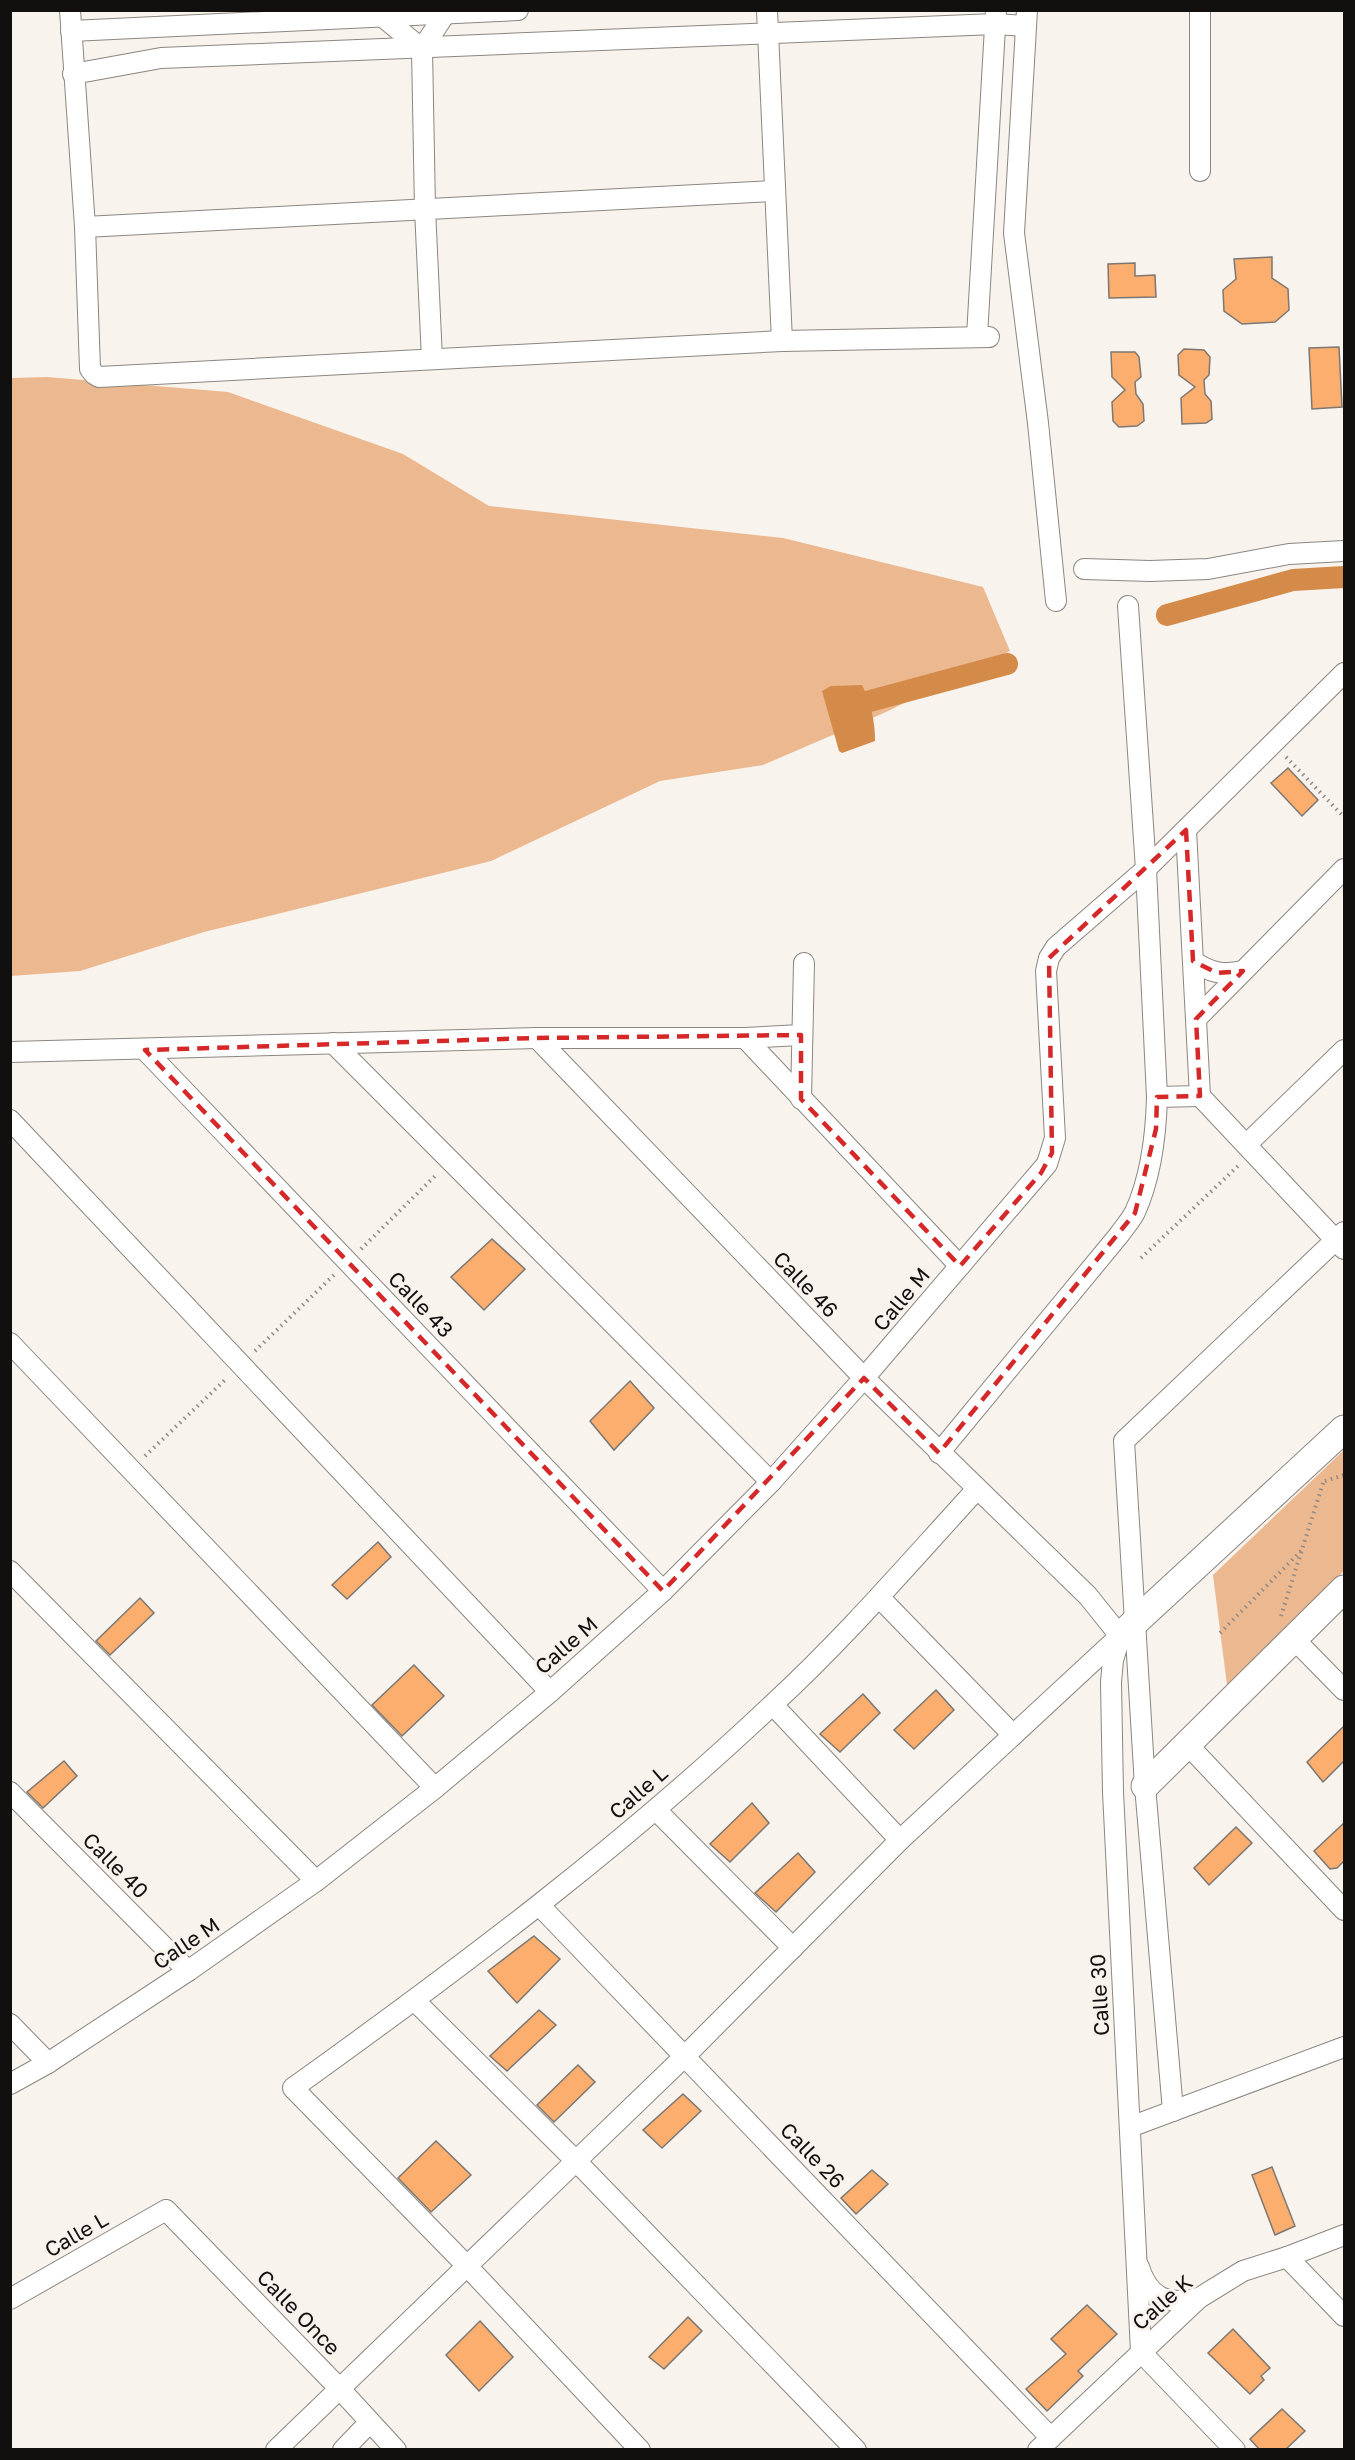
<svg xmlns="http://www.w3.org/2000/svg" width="1355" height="2460" viewBox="0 0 1355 2460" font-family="'Golos Text',sans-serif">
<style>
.green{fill:#ecb88f}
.water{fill:#d48a49}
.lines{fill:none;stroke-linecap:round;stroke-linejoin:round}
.canal{stroke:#d48a49;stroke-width:22}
.building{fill:#fbae6d;stroke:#7c7772;stroke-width:1.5}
.street-casing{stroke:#8b8681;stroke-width:22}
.secondary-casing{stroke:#8b8681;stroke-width:29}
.path{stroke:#8f8b88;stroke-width:4;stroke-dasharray:1.5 4.5;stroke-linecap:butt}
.street{stroke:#fff;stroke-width:20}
.secondary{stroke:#fff;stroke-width:27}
.marked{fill:none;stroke:#d62828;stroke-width:4.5;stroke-dasharray:12 8;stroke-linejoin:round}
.labels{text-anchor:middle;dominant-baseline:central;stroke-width:6;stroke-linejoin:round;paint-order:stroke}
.street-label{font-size:21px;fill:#12100f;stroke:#f9f3ee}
</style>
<rect width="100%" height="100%" fill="#f9f3ee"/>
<!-- green -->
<g class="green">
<path d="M 47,377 L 228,392 L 403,454 L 489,506 L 783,538 L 983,587 L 1010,651 L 886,712 L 763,765 L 660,781 L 491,861 L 204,932 L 80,971 L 11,976 L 10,378 Z"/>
<path d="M 1344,1450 L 1344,1571 L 1227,1685 L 1213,1575 Z"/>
</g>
<!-- water -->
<path class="water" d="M 862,685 C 871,703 875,721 875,741 L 842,753 L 839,751 L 822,691 L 831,686 Z"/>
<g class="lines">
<!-- canal -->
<g class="canal">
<path d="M 1167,615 L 1293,580 L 1344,577"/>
<path d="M 870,701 L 1007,664"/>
</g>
</g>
<!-- building -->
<g class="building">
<path d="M 1272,257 L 1272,278 L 1288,289 L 1289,310 L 1275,322 L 1242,324 L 1224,311 L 1223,290 L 1236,279 L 1234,259 Z"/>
<path d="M 1135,263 L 1135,276 L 1155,275 L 1156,297 L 1109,298 L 1108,264 Z"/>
<path d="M 1339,347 L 1342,407 L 1312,409 L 1309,348 Z"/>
<path d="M 1184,349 L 1204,350 L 1210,357 L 1209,375 L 1204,380 L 1205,394 L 1211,401 L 1212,419 L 1206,423 L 1182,424 L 1181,398 L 1195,387 L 1179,375 L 1178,355 Z"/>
<path d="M 1111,352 L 1135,352 L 1139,357 L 1141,377 L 1135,382 L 1136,394 L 1143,404 L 1144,421 L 1137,426 L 1119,427 L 1113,421 L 1112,402 L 1125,390 L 1112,377 Z"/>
<path d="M 1288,768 L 1318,800 L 1302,816 L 1271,783 Z"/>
<path d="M 492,1239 L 525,1269 L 484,1310 L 451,1277 Z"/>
<path d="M 630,1381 L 654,1408 L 614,1450 L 590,1421 Z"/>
<path d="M 378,1542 L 391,1557 L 347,1599 L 332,1585 Z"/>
<path d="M 140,1598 L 154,1613 L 110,1655 L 96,1641 Z"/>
<path d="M 414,1665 L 444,1696 L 402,1736 L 372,1705 Z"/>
<path d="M 936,1690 L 954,1710 L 914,1749 L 894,1730 Z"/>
<path d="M 863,1694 L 880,1713 L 840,1752 L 820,1734 Z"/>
<path d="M 1344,1726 L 1344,1761 L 1323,1782 L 1307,1762 Z"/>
<path d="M 64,1761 L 77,1776 L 43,1808 L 27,1792 Z"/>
<path d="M 752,1803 L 769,1823 L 730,1862 L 710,1844 Z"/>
<path d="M 1344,1823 L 1344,1861 L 1337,1868 L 1330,1869 L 1314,1851 Z"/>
<path d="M 1236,1827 L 1252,1843 L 1209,1885 L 1194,1868 Z"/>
<path d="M 798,1853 L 815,1872 L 776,1912 L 755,1893 Z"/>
<path d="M 534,1936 L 560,1959 L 517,2003 L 488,1971 Z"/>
<path d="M 539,2010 L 556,2025 L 507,2071 L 490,2056 Z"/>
<path d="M 578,2065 L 595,2082 L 554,2122 L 537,2105 Z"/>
<path d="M 683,2094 L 701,2111 L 662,2148 L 643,2130 Z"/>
<path d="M 436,2141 L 471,2175 L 431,2212 L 398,2178 Z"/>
<path d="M 1272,2167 L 1295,2226 L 1275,2235 L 1252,2175 Z"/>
<path d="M 872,2170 L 888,2184 L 856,2214 L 841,2198 Z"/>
<path d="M 1087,2305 L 1117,2334 L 1078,2371 L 1083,2376 L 1047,2411 L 1026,2389 L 1066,2354 L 1051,2339 Z"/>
<path d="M 688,2317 L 702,2331 L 664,2369 L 649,2357 Z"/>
<path d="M 480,2321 L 513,2357 L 479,2391 L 446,2355 Z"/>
<path d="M 1233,2329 L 1270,2368 L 1261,2376 L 1264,2380 L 1250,2394 L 1208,2353 Z"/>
<path d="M 1282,2409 L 1305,2431 L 1285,2450 L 1260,2450 L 1250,2439 Z"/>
</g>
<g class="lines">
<!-- street casing -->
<g class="street-casing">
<g id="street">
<path d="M 70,10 L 85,227 L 90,369 L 94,374 L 99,377 L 782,341 L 989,337"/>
<path d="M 767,10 L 782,341"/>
<path d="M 1027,10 L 1014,233 L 1038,423 L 1056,601"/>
<path d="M 383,17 L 422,49"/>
<path d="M 71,31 L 518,10"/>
<path d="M 73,74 L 161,58 L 995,24 L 1026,26"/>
<path d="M 1200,171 L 1200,10"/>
<path d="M 85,227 L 773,191"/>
<path d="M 977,336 L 996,10"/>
<path d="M 432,359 L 425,209 L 422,49 L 445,14"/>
<path d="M 1084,569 L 1150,571 L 1208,569 L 1289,554 L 1344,551"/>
<path d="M 1186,830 L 1200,1096 L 1344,1249"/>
<path d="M 1193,961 C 1209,972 1223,976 1243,971"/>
<path d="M 1196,1019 L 1344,869"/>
<path d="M 537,1038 L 864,1378 L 1088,1596 L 1120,1636"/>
<path d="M 745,1038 L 960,1266"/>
<path d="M 333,1043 L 771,1482"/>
<path d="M 145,1050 L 663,1591"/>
<path d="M 10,1052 L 537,1038 L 745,1038 L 801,1035"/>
<path d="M 1157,1097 L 1200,1096"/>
<path d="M 801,1099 L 804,963"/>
<path d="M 10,1120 L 550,1692"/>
<path d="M 1247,1144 L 1344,1050"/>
<path d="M 10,1343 L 435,1788"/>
<path d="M 939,1453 L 1119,1235 C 1124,1228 1131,1220 1135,1212 C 1151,1177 1156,1135 1157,1097 L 1146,869 L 1128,606"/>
<path d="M 10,1571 L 316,1881"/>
<path d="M 879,1597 L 1013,1735"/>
<path d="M 1120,1637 L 1113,1660 L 1111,1682 L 1113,1792 L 1141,2352 L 1235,2450"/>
<path d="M 1293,1638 L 1344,1690"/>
<path d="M 773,1705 L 900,1840"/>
<path d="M 1186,1743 L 1344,1910"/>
<path d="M 10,1792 L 188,1971"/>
<path d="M 656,1810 L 793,1948"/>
<path d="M 540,1906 L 1051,2438"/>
<path d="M 415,2001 L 576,2161 L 856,2450"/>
<path d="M 10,2024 L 48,2063"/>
<path d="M 10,2084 L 48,2063 L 188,1971 L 316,1881 L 435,1788 L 550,1692 L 663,1591 L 771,1482 L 864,1378 L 1047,1164 L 1055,1138 L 1046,971 L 1049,958 L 1056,947 L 1146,869 L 1344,673"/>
<path d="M 1173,2111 L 1145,1786 L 1124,1441 L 1344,1232"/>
<path d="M 1130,2127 L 1344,2047"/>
<path d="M 1287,2257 L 1344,2316"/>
<path d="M 1139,2267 C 1149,2299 1169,2306 1199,2298"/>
<path d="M 10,2299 L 166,2210 L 339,2388 L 396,2450"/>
<path d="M 276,2450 L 685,2056 L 900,1840 L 1120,1636"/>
<path d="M 343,2450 L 369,2423"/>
<path d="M 640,2450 L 467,2266 L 293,2088 C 459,1969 623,1846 772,1705 C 845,1638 910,1562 977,1489"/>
<path d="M 1038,2450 L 1199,2298 L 1243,2271 L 1287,2257 L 1344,2235"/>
</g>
</g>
<!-- secondary casing -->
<g class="secondary-casing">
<g id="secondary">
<path d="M 1120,1636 L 1344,1429"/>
<path d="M 1145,1786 L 1344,1589"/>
</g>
</g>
<!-- path -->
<g class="path">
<path d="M 1286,757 L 1344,817"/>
<path d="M 361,1249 L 437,1174"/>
<path d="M 1141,1258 L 1238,1166"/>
<path d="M 255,1351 L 334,1275"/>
<path d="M 145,1456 L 226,1379"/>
<path d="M 1325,1481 L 1344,1475"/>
<path d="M 1281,1616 L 1324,1480"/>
<path d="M 1220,1633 L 1302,1550"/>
</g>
<!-- street -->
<use href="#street" class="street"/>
<!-- secondary -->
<use href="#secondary" class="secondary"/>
</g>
<!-- marked area -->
<path class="marked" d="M 1186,830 L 1193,961 L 1217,973 L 1243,971 L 1196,1019 L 1200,1096 L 1157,1097 L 1156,1129 L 1135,1213 L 939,1453 L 864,1378 L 663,1591 L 145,1050 L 537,1038 L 801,1035 L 801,1099 L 960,1266 L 1041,1173 L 1052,1153 L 1049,958 Z"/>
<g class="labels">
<!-- street labels -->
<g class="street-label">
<text transform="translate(806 1284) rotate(46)">Calle 46</text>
<text transform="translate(901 1299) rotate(-50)">Calle M</text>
<text transform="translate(421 1304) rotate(46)">Calle 43</text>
<text transform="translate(566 1645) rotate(-41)">Calle M</text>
<text transform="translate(638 1792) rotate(-41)">Calle L</text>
<text transform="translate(116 1865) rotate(45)">Calle 40</text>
<text transform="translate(186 1943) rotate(-34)">Calle M</text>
<text transform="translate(1099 1995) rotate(-93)">Calle 30</text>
<text transform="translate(813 2155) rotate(46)">Calle 26</text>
<text transform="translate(76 2234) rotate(-30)">Calle L</text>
<text transform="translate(1162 2302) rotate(-41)">Calle K</text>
<text transform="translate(299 2312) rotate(46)">Calle Once</text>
</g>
</g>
<!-- border -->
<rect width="1355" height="2460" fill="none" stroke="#12100f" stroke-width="24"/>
</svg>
